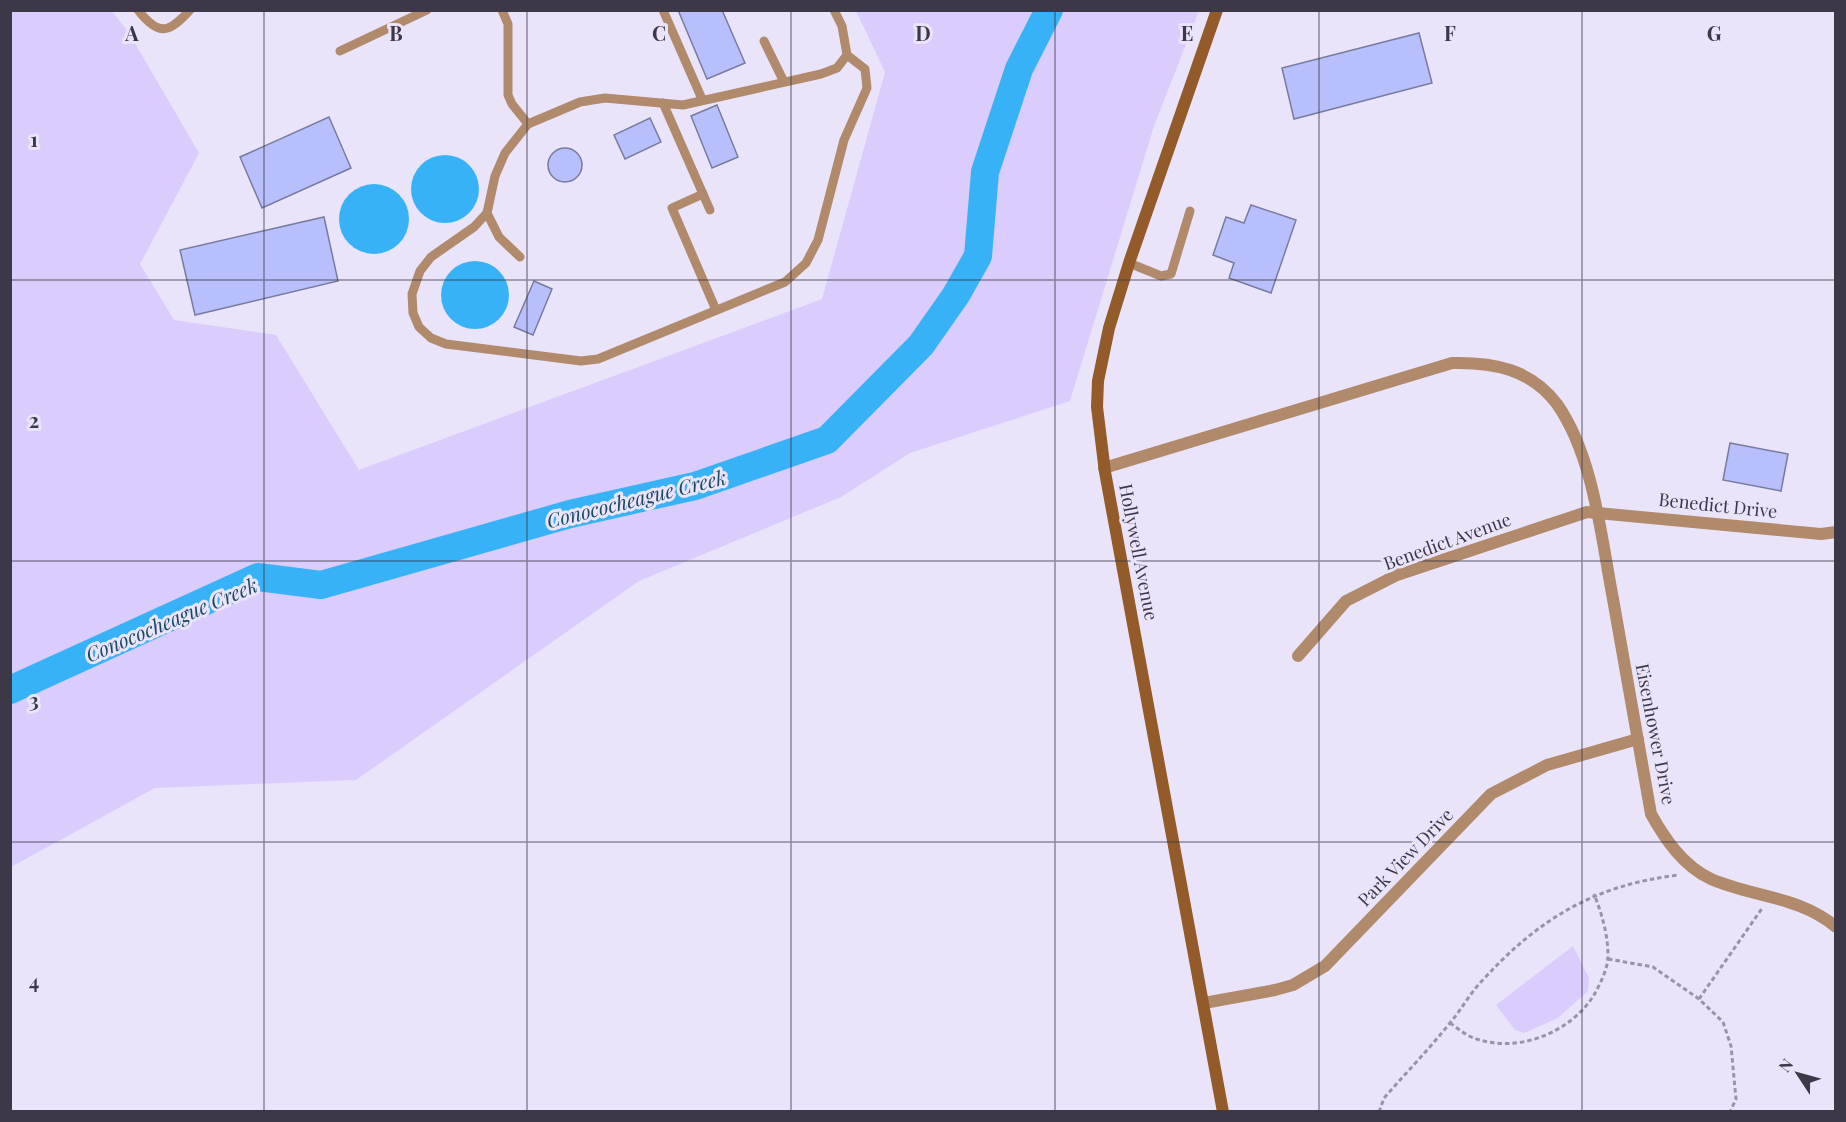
<svg xmlns="http://www.w3.org/2000/svg" width="1846" height="1122" viewBox="0 0 1846 1122" font-family="'Playfair Display',serif">
<style>
.green{fill:#daccfd}
.water{fill:#38b2f6}
.lines{fill:none;stroke-linecap:round;stroke-linejoin:round}
.river{stroke:#38b2f6;stroke-width:28}
.building{fill:#b7bffc;stroke:#777c9e;stroke-width:1.5}
.path{stroke:#9893a6;stroke-width:3;stroke-dasharray:4.5 3;stroke-linecap:butt}
.lane{stroke:#b1896b;stroke-width:9}
.street{stroke:#b1896b;stroke-width:12}
.secondary{stroke:#935a2a;stroke-width:12}
.grid{fill:none;stroke:#3c3847;stroke-width:1.5;stroke-opacity:0.55}
.labels{text-anchor:middle;dominant-baseline:central;stroke-width:6;stroke-linejoin:round;paint-order:stroke}
.street-label{font-size:18px;fill:#3c3847;stroke:#eae4fb}
.water-label{font-size:20px;font-style:italic;fill:#184864;stroke:#eae4fb}
.grid-label{font-size:20px;text-anchor:middle;font-weight:bold;fill:#3c3847;stroke:#eae4fb;stroke-width:6;stroke-linejoin:round;paint-order:stroke}
</style>
<rect width="100%" height="100%" fill="#eae4fb"/>
<!-- green -->
<g class="green">
<path d="M 11,10 L 112,11 L 129,33 L 199,153 L 140,264 L 174,320 L 276,335 L 359,470 L 822,299 L 885,72 L 856,11 L 1199,11 L 1154,126 L 1070,401 L 910,453 L 841,497 L 639,581 L 356,780 L 155,788 L 11,867 Z"/>
<path d="M 1573,946 L 1589,978 L 1588,991 L 1558,1018 L 1524,1033 L 1515,1030 L 1496,1005 Z"/>
</g>
<!-- water -->
<g class="water">
<circle cx="445" cy="189" r="34"/>
<circle cx="374" cy="219" r="35"/>
<circle cx="475" cy="295" r="34"/>
</g>
<g class="lines">
<!-- river -->
<path class="river" d="M 10,690 L 258,577 L 321,585 L 570,514 L 695,486 L 827,440 L 921,345 L 956,295 L 978,256 L 985,172 L 1019,69 L 1049,10"/>
</g>
<!-- building -->
<g class="building">
<path d="M 678,10 L 722,10 L 745,63 L 707,79 Z"/>
<path d="M 1419,33 L 1432,83 L 1294,119 L 1282,68 Z"/>
<path d="M 717,105 L 738,157 L 712,168 L 691,116 Z"/>
<path d="M 329,117 L 351,168 L 262,208 L 240,157 Z"/>
<path d="M 650,118 L 661,142 L 625,159 L 614,135 Z"/>
<circle cx="565" cy="165" r="17"/>
<path d="M 1251,205 L 1296,220 L 1271,293 L 1229,278 L 1234,263 L 1213,255 L 1226,217 L 1244,223 Z"/>
<path d="M 324,217 L 338,281 L 195,315 L 180,250 Z"/>
<path d="M 534,281 L 552,289 L 533,335 L 514,327 Z"/>
<path d="M 1730,443 L 1788,454 L 1781,491 L 1723,480 Z"/>
</g>
<g class="lines">
<!-- path -->
<g class="path">
<path d="M 1608,959 L 1653,967 L 1699,999 L 1723,1022 L 1731,1046 L 1736,1099 L 1730,1112"/>
<path d="M 1699,999 L 1763,907"/>
<path d="M 1450,1023 C 1456,1027 1463,1033 1469,1036 C 1513,1056 1570,1034 1594,995 C 1600,984 1608,969 1608,956 C 1608,935 1602,914 1594,894"/>
<path d="M 1379,1112 L 1384,1098 C 1406,1073 1429,1049 1450,1023 C 1461,1010 1469,995 1480,983 C 1537,920 1593,885 1679,875"/>
</g>
<!-- lane -->
<g class="lane">
<path d="M 138,10 C 159,37 169,33 190,10"/>
<path d="M 502,10 L 508,24 L 508,95 L 512,104 L 528,124"/>
<path d="M 663,10 L 702,99"/>
<path d="M 834,10 L 842,26 L 847,55 L 865,69 L 867,88 L 844,140 L 818,240 L 806,263 L 785,282 L 598,359 L 581,361 L 446,344 L 431,338 L 419,327 L 413,313 L 412,294 L 420,271 L 431,257 L 474,227 L 487,213 L 495,176 L 505,153 L 528,124 L 580,102 L 605,98 L 683,105 L 821,74 L 837,68 L 847,55"/>
<path d="M 764,41 L 784,82"/>
<path d="M 340,51 L 427,10"/>
<path d="M 663,103 L 710,210"/>
<path d="M 703,194 L 672,208 L 716,310"/>
<path d="M 487,213 L 499,237 L 520,257"/>
<path d="M 1129,263 L 1161,276 L 1171,274 L 1190,211"/>
</g>
<!-- street -->
<g class="street">
<path d="M 1104,468 L 1452,363 C 1493,362 1531,369 1557,404 C 1594,457 1601,537 1613,599 C 1626,671 1638,743 1651,814 C 1665,839 1683,866 1711,879 C 1752,897 1799,896 1836,927"/>
<path d="M 1298,656 L 1346,601 L 1397,575 L 1587,512 L 1821,534 L 1836,532"/>
<path d="M 1204,1003 L 1275,990 L 1293,985 L 1325,966 L 1491,794 L 1547,765 L 1638,739"/>
</g>
<!-- secondary -->
<path class="secondary" d="M 1217,10 L 1130,260 L 1109,328 L 1098,381 L 1097,407 L 1105,472 L 1223,1112"/>
</g>
<!-- grid -->
<path class="grid" d="M 264,10 L 264,1112M 527,10 L 527,1112M 791,10 L 791,1112M 1055,10 L 1055,1112M 1319,10 L 1319,1112M 1582,10 L 1582,1112M 10,280 L 1836,280M 10,561 L 1836,561M 10,842 L 1836,842"/>
<g class="labels">
<!-- street labels -->
<g class="street-label">
<text transform="translate(1718 505) rotate(6)">Benedict Drive</text>
<text transform="translate(1447 541) rotate(-20)">Benedict Avenue</text>
<text transform="translate(1139 552) rotate(79)">Hollywell Avenue</text>
<text transform="translate(1656 734) rotate(79)">Eisenhower Drive</text>
<text transform="translate(1405 857) rotate(-46)">Park View Drive</text>
</g>
<!-- water labels -->
<g class="water-label">
<text transform="translate(636 498) rotate(-14)">Conococheague Creek</text>
<text transform="translate(171 619) rotate(-23)">Conococheague Creek</text>
</g>
</g>
<g class="grid-label">
<text x="132" y="41">A</text>
<text x="396" y="41">B</text>
<text x="659" y="41">C</text>
<text x="923" y="41">D</text>
<text x="1187" y="41">E</text>
<text x="1450" y="41">F</text>
<text x="1714" y="41">G</text>
<text x="34" y="147">1</text>
<text x="34" y="428">2</text>
<text x="34" y="708">3</text>
<text x="34" y="989">4</text>
</g>
<!-- border -->
<rect width="1846" height="1122" fill="none" stroke="#3c3847" stroke-width="24"/>
<!-- north arrow -->
<g transform="translate(1798 1074) rotate(306)" stroke="#eae4fb" stroke-width="4.5" paint-order="stroke">
<path d="M0-4.5L10 22L0 15L-10 22Z" fill="#3c3847"/>
<text y="-9" font-size="16" font-weight="bold" text-anchor="middle" fill="#3c3847">N</text>
</g>
</svg>
